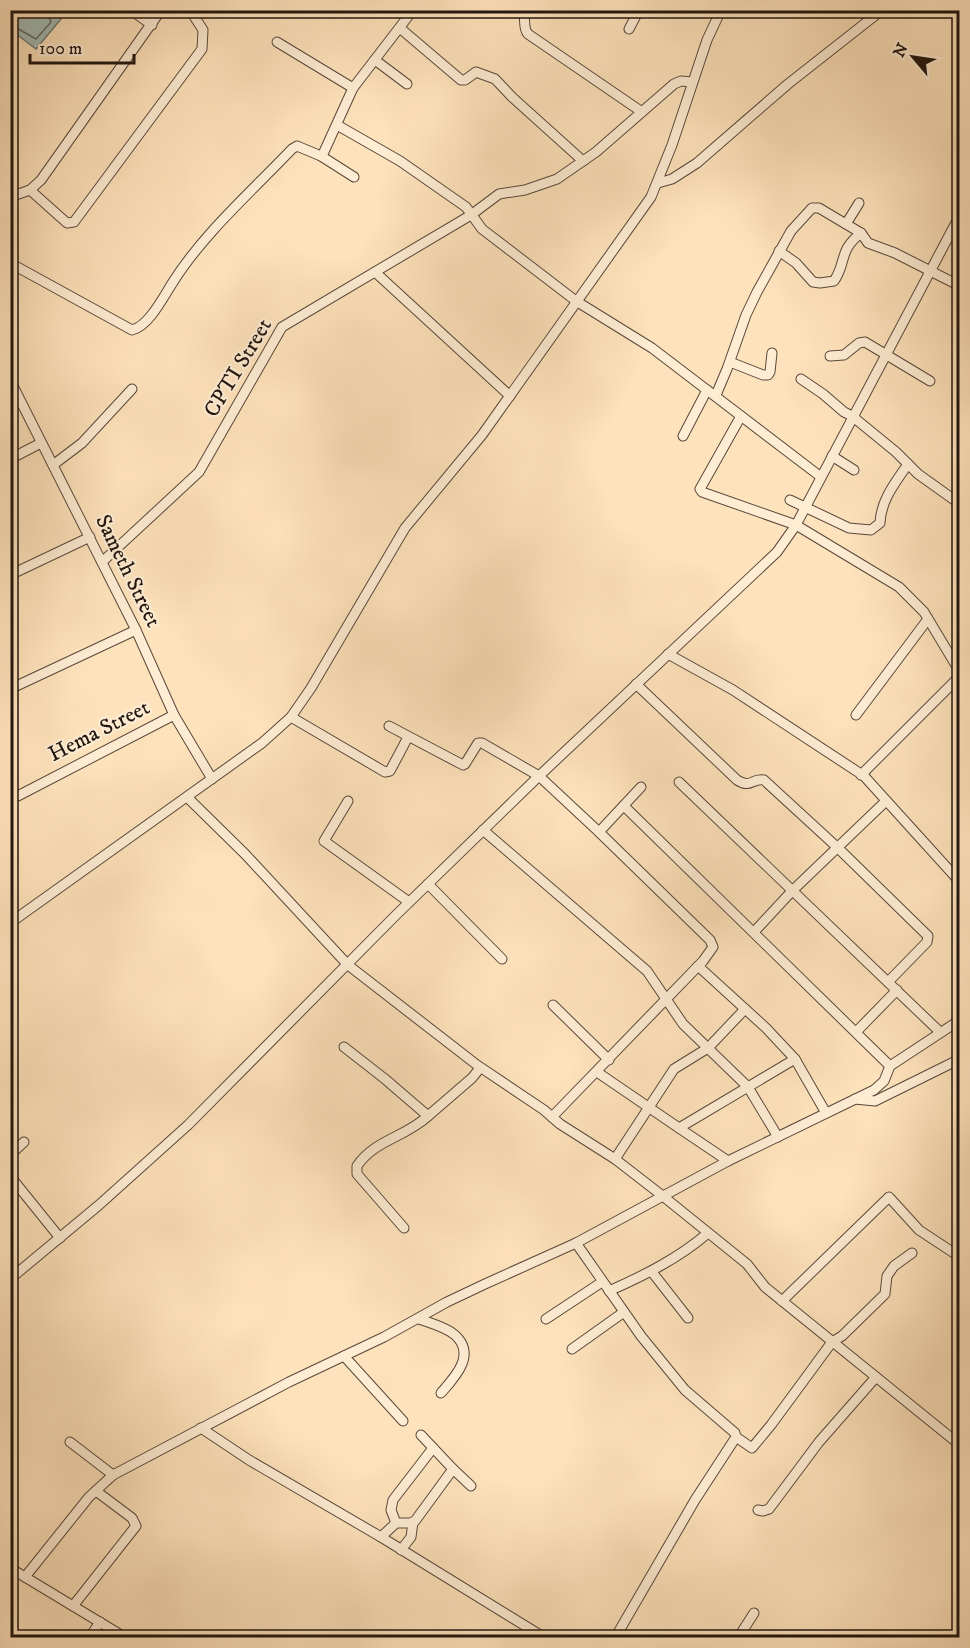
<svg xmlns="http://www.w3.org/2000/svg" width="970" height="1648" viewBox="0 0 970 1648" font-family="'IM FELL DW Pica',serif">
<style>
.water{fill:#a2bcb7;stroke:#6e7974;stroke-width:1.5}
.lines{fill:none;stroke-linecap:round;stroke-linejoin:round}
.shore{stroke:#616863;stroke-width:1.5}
.minor-casing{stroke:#58483a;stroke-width:11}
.minor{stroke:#feecd3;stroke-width:9}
.labels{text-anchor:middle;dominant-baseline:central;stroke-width:4.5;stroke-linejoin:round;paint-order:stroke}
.street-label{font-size:22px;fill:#20150f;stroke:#feecd3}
</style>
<rect width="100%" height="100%" fill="#fee2bb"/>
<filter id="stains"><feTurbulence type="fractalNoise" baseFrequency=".00333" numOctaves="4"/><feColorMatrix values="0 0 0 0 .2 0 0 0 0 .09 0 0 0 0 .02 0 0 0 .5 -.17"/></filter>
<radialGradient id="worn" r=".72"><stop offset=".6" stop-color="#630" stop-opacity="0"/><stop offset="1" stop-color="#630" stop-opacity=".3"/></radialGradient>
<!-- water -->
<path class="water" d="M 11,10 L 48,11 L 61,19 L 36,49 L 11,30 Z"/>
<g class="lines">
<!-- shore -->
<path class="shore" d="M 10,26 L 15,27 L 36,39 L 51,22 L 46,10"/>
<!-- minor casing -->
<g class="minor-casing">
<g id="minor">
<path d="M 131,10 L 152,25"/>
<path d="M 522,10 C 527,18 522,27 528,34 L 642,112"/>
<path d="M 956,10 L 960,13"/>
<path d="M 401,29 L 461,80 L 465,80 L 476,72 L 495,79 L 512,97 L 583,161"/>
<path d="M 629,29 L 639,10"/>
<path d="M 277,42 L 353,88"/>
<path d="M 375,60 L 407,84"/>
<path d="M 337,125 L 400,161 L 466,207 L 482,229 L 576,301 L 652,348 L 821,477"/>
<path d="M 321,156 L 354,177"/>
<path d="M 658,183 L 672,179 L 697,163 L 788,84 L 882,10"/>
<path d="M 30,190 L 67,223 L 74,222 L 202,49 L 203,30 L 190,10"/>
<path d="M 10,197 L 30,190 L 41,180 L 161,10"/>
<path d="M 846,224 L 859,203"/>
<path d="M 779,251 L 796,263 L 813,282 L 820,283 L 834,281 C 847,262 838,251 861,233"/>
<path d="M 10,263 L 132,330 C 149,326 164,296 173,282 C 204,233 252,191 292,149 L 297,146 L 321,156 L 323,154 L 353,88 L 413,10"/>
<path d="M 375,272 L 510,396"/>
<path d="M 830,356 L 844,355 L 859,343 L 865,342 L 930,381"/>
<path d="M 730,362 L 763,375 L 768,375 L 770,372 L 772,353"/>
<path d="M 801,379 L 823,394 L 844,412 L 852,416 L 896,452 L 918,474 L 960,504"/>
<path d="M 10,380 L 136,630 L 174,715 L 212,779"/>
<path d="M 716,395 L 727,369 L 746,315 L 757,292 L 791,231 L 812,208 L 819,208 L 861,233 L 868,243 L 895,253 L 960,286"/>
<path d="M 741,416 L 700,489 L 702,492 L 796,525 L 899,587 L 924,612 L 960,672"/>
<path d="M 683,436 L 707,390"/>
<path d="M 832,456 L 854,470"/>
<path d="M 10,459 L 41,443"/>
<path d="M 53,465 L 82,443 L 132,389"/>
<path d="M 790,500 L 849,528 L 871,530 L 880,523 C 881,500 895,483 908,464"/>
<path d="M 102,562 L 199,472 L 282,327 L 471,215 L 499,194 L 525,190 L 557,179 L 596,152 L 674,84 L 681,81 L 692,82"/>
<path d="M 10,575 L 90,537"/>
<path d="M 668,654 L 733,690 L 864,776 L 960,882"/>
<path d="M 636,684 L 737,780 C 751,789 751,778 764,780 L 838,848 L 928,936 L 927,942 L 888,982"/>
<path d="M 10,689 L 136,630"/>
<path d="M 856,715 L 928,619"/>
<path d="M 291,717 L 385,772 L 390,771 L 408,737"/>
<path d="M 389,726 L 463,765 L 465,764 L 478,743 L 482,743 L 539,776 L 599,832 L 641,787"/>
<path d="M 861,775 L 960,676"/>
<path d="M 679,782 L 940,1032"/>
<path d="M 187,797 L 245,854 L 348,965 L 477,1065 L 544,1110 L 560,1124 L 615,1159 L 664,1197 L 747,1264 L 765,1287 L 960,1445"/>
<path d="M 10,800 L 174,715"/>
<path d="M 348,801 L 324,841 L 409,902"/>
<path d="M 624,806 L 890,1066"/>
<path d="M 483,830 L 647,971 L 683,1024 L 748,1087 L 778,1137"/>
<path d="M 428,884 L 502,959"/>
<path d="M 10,923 L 262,743 L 291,717 L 311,688 L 405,528 L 482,435 L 651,197 L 672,145 L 707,40 L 721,10"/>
<path d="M 754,932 L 792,891 L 886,801"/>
<path d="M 698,966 L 766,1028 L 795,1059 L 826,1113"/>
<path d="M 553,1005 L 609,1060"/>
<path d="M 857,1031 L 897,990"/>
<path d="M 344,1047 L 385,1079 L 428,1116 L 472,1078 L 480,1068"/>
<path d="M 597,1072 L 679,1128"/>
<path d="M 855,1099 L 875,1101 L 960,1059"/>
<path d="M 552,1117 L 703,961 L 713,947 L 710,940 L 599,832"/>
<path d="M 10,1155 L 24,1142"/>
<path d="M 615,1159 L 674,1069 L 708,1048 L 745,1009"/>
<path d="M 728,1161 L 679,1128 L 795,1059"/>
<path d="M 10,1176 L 60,1238"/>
<path d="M 404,1228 L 357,1174 L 357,1166 C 374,1140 406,1137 428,1116"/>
<path d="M 576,1243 L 641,1336 L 685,1390 L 735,1433 L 736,1437 L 695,1500 L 615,1638"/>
<path d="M 652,1272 L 688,1318"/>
<path d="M 10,1279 L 99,1205 L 188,1125 L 395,916 L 539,776 L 777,552 L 796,525 L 960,215"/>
<path d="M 609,1291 C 645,1275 679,1258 708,1233"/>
<path d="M 782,1301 L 889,1197 L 919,1230 L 960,1257"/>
<path d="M 419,1319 C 430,1323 446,1327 455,1335 C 477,1355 454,1378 441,1393"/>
<path d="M 546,1319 L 602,1282"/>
<path d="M 572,1349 L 624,1312"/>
<path d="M 344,1356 L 403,1421"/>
<path d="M 201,1428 L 249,1460 L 381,1537 L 545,1638"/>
<path d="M 736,1437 L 752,1448 L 771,1425 L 832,1342 L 842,1336 L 885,1294 L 887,1276 L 894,1266 L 912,1253"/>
<path d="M 70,1442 L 113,1475"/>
<path d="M 453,1469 L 471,1486"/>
<path d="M 758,1510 L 763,1511 L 769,1509 L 819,1442 L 876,1377"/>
<path d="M 396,1523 L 391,1510 L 393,1500 L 433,1448"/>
<path d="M 381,1537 L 396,1523 L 410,1523 L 415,1521 L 453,1469 L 421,1435"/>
<path d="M 401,1550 L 411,1537 L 413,1522"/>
<path d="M 10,1568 L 126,1638"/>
<path d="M 25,1577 L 89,1497 L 113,1475 L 289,1382 L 384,1337 L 447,1302 L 485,1284 L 576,1243 L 728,1161 L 874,1090 L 884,1081 L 890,1066 L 960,1020"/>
<path d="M 73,1606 L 136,1526 L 132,1518 L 96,1491"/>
<path d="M 89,1638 L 100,1622"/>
<path d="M 738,1638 L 754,1613"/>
</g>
</g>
<!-- minor -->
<use href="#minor" class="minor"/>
</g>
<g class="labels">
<!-- street labels -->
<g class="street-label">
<text transform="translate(238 368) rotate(-59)">CPTI Street</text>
<text transform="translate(128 571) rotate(64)">Sameth Street</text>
<text transform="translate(99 731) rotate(-27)">Hema Street</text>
</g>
</g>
<!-- margin -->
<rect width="970" height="1648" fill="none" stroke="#fee2bb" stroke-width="36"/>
<rect x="12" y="12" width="946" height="1624" fill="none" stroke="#20150f" stroke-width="3"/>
<rect x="18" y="18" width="934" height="1612" fill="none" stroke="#20150f" stroke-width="1.5"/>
<!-- north arrow -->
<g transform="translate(913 57) rotate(299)" stroke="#feecd3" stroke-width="4.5" paint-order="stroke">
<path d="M0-4.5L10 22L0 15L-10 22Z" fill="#20150f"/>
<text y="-9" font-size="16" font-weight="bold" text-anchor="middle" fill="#20150f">N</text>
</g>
<!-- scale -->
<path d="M30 54v9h104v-9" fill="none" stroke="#20150f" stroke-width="3"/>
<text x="39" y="54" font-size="18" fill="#20150f" stroke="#feecd3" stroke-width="4.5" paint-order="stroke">100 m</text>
<rect width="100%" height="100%" filter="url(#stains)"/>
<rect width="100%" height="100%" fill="url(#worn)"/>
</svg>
